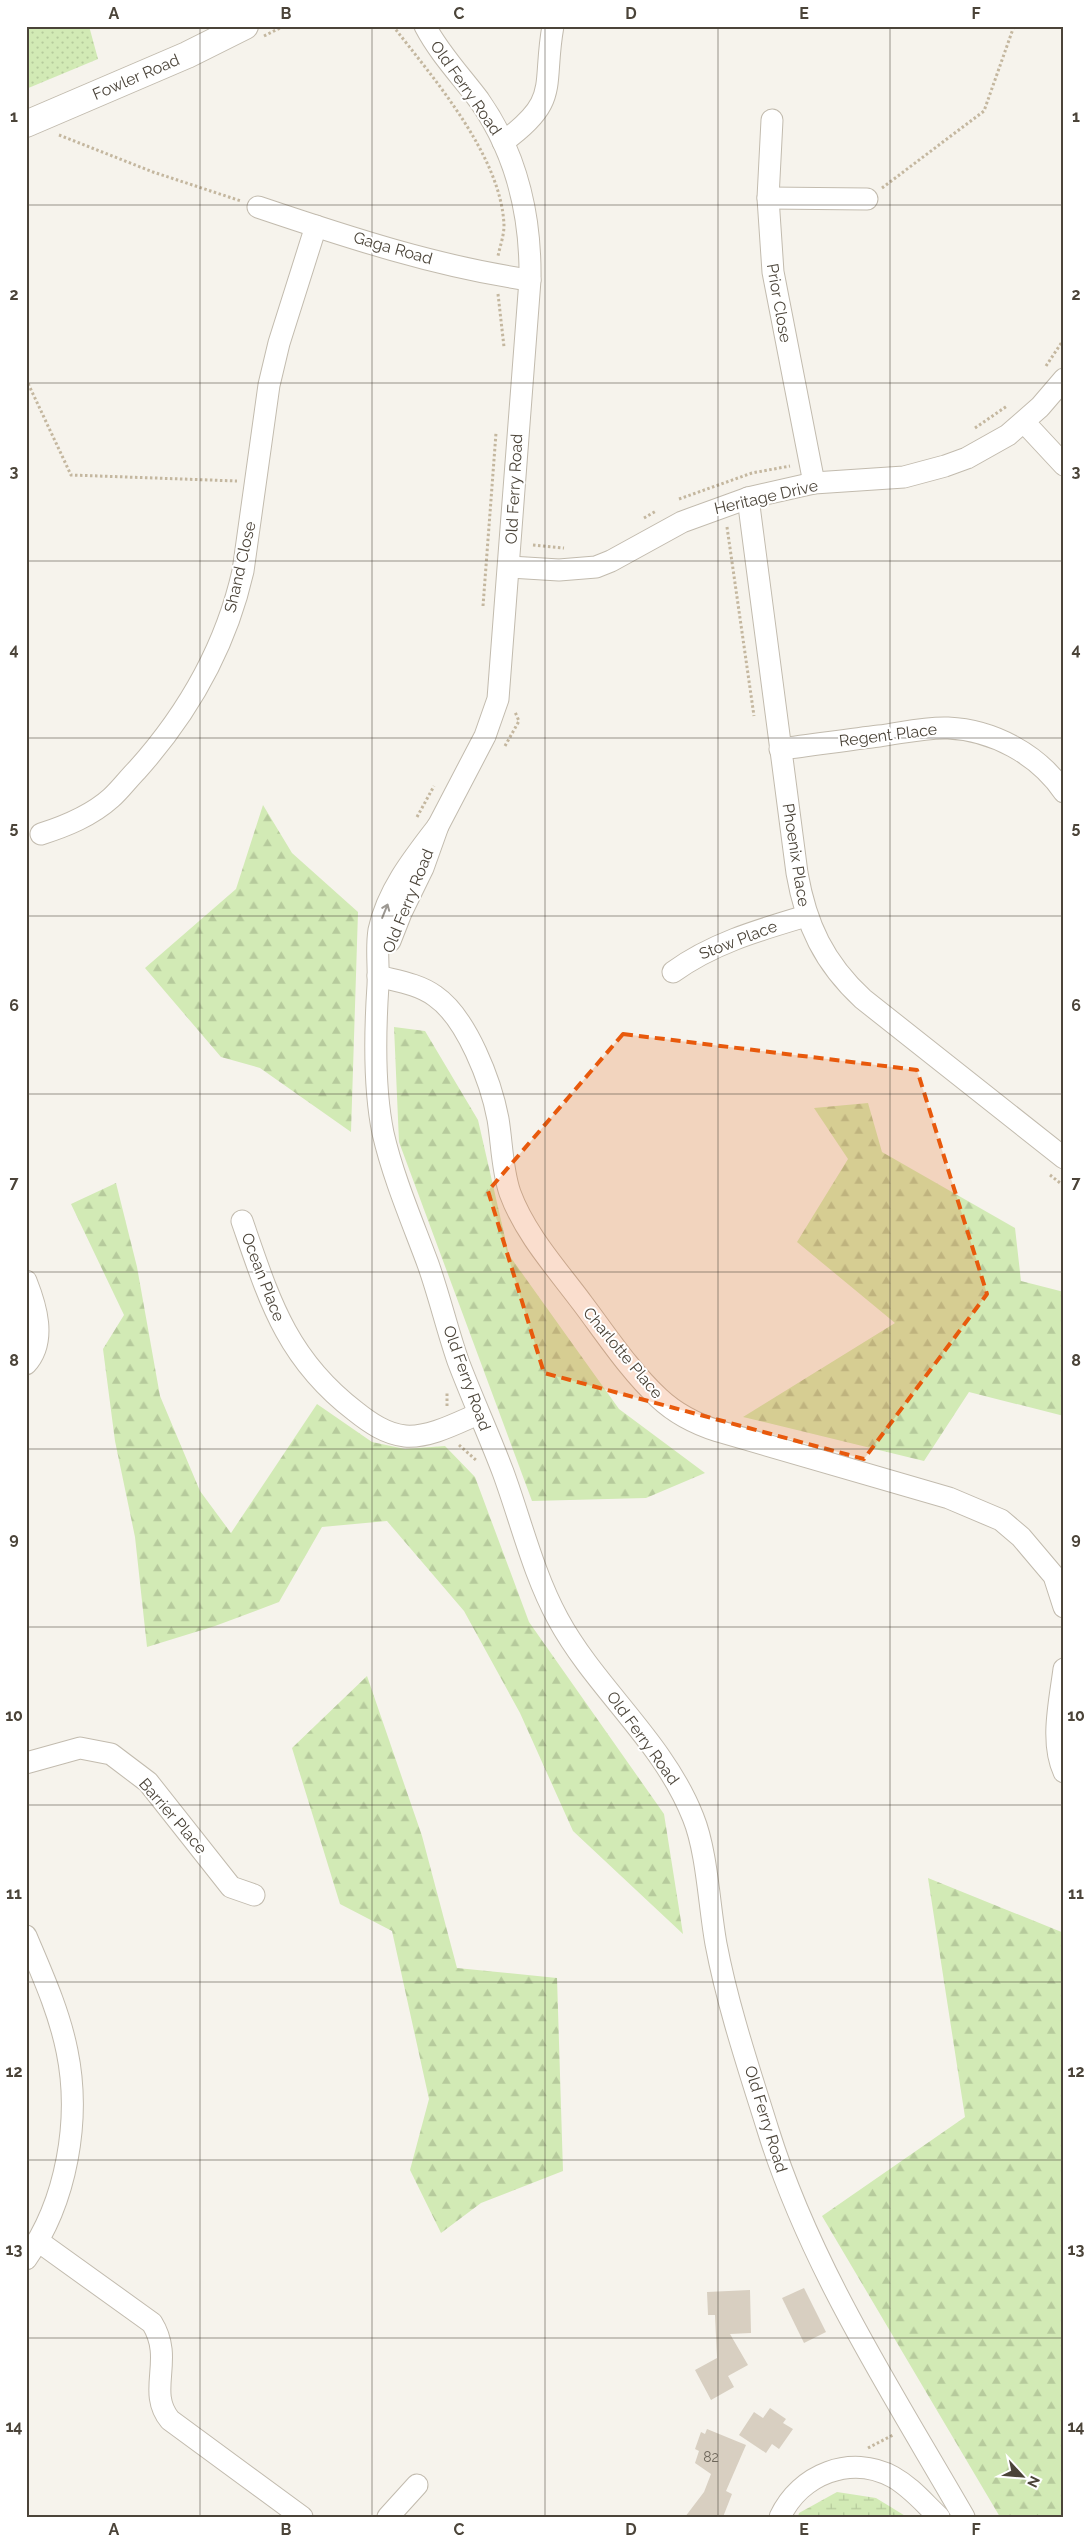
<svg xmlns="http://www.w3.org/2000/svg" width="1090" height="2543" viewBox="0 0 1090 2543" font-family="Raleway,sans-serif">
<style>
.grass{fill:url(#grass-dots)}
.forest{fill:url(#forest-firs)}
.wetland{fill:url(#wetland-marsh)}
.building{fill:#d8cfc1}
.lines{fill:none;stroke-linecap:round;stroke-linejoin:round}
.minor-casing{stroke:#c2bbae;stroke-width:23}
.tertiary-casing{stroke:#c2bbae;stroke-width:28}
.path{stroke:#c4b79f;stroke-width:3;stroke-dasharray:2.5 2.5;stroke-linecap:butt}
.minor{stroke:#fff;stroke-width:21}
.tertiary{stroke:#fff;stroke-width:26}
.oneway{stroke:#9c9892}
.marked{fill:#e8590c;fill-opacity:0.2;stroke:#e8590c;stroke-width:4;stroke-dasharray:10 6;stroke-linejoin:round}
.grid{fill:none;stroke:#4b4439;stroke-width:1;stroke-opacity:0.55}
.labels{text-anchor:middle;dominant-baseline:central;stroke-width:4;stroke-linejoin:round;paint-order:stroke}
.number-label{font-size:14px;fill:#6e675b}
.street-label{font-size:16px;fill:#4b4439;stroke:#fff}
.neatline{fill:none;stroke:#4b4439;stroke-width:2}
.grid-label{font-size:16px;text-anchor:middle;font-weight:bold;fill:#4b4439}
</style>
<defs>
<pattern id="grass-dots" width="8" height="8" patternUnits="userSpaceOnUse" patternTransform="scale(1.25)"><rect width="8" height="8" fill="#d2eab5"/><path d="M2 2h.1M6 6h.1" fill="none" stroke="#b6ca9c" stroke-width="1.8" stroke-linecap="round"/></pattern>
<pattern id="forest-firs" width="22" height="20" patternUnits="userSpaceOnUse" patternTransform="scale(1.25)"><rect width="22" height="20" fill="#d2eab5"/><path d="M5 1l3.5 6h-7zM16 11l3.5 6h-7z" fill="#b6ca9c"/></pattern>
<pattern id="wetland-marsh" width="20" height="14" patternUnits="userSpaceOnUse" patternTransform="scale(1.25)"><rect width="20" height="14" fill="#d2eab5"/><path d="M1 5h8M5 5V1M11 12h8M15 12V8" fill="none" stroke="#b6ca9c"/></pattern>
</defs>
<rect width="100%" height="100%" fill="#f6f3ec"/>
<!-- grass -->
<path class="grass" d="M 26,26 L 89,26 L 98,59 L 26,89 Z"/>
<!-- forest -->
<g class="forest">
<path d="M 263,805 L 292,853 L 358,912 L 351,1132 L 260,1068 L 221,1057 L 145,968 L 236,889 Z"/>
<path d="M 394,1027 L 425,1031 L 478,1120 L 509,1255 L 619,1409 L 705,1473 L 646,1498 L 532,1501 L 399,1142 Z"/>
<path d="M 868,1103 L 882,1152 L 1015,1228 L 1021,1281 L 1064,1292 L 1064,1416 L 969,1392 L 924,1461 L 743,1417 L 895,1323 L 797,1242 L 848,1159 L 814,1108 Z"/>
<path d="M 116,1183 L 137,1267 L 160,1396 L 200,1491 L 231,1533 L 317,1404 L 372,1442 L 405,1449 L 445,1446 L 475,1477 L 529,1622 L 664,1814 L 683,1934 L 573,1831 L 520,1713 L 464,1611 L 387,1521 L 322,1527 L 279,1602 L 215,1626 L 147,1647 L 135,1537 L 115,1441 L 103,1349 L 124,1315 L 71,1204 Z"/>
<path d="M 367,1676 L 422,1836 L 457,1968 L 557,1978 L 563,2171 L 481,2203 L 441,2233 L 410,2170 L 429,2099 L 392,1931 L 340,1904 L 292,1748 Z"/>
<path d="M 928,1878 L 1064,1933 L 1064,2517 L 1000,2517 L 822,2216 L 965,2117 Z"/>
</g>
<!-- wetland -->
<path class="wetland" d="M 837,2492 L 876,2498 L 907,2517 L 798,2517 L 799,2513 Z"/>
<!-- building -->
<g class="building">
<path d="M 804,2288 L 826,2332 L 804,2343 L 782,2298 Z"/>
<path d="M 750,2290 L 751,2333 L 730,2334 L 748,2365 L 728,2376 L 734,2387 L 711,2400 L 695,2370 L 717,2358 L 715,2315 L 708,2315 L 707,2292 Z"/>
<path d="M 770,2408 L 786,2419 L 783,2423 L 793,2429 L 779,2449 L 772,2444 L 766,2453 L 739,2435 L 754,2412 L 763,2418 Z"/>
<path d="M 707,2429 L 746,2445 L 726,2491 L 732,2494 L 723,2517 L 685,2517 L 704,2492 L 711,2474 L 695,2463 L 699,2451 L 695,2449 L 701,2432 L 705,2434 Z"/>
</g>
<g class="lines">
<!-- minor casing -->
<g class="minor-casing">
<g id="minor">
<path d="M 772,120 L 768,198 L 773,272 L 814,483"/>
<path d="M 503,142 C 561,100 542,87 553,26"/>
<path d="M 768,198 L 867,199"/>
<path d="M 258,207 C 347,237 438,267 530,280"/>
<path d="M 1024,422 L 1064,465"/>
<path d="M 748,498 L 797,873 C 806,925 824,963 863,999 L 1064,1158"/>
<path d="M 510,567 L 559,570 L 596,567 L 611,561 L 682,522 L 748,498 L 814,483 L 904,477 L 945,466 L 967,458 L 1008,435 L 1040,407 L 1064,379"/>
<path d="M 780,749 C 813,745 846,740 879,736 C 902,733 925,727 948,728 C 993,730 1038,754 1064,792"/>
<path d="M 438,826 C 414,857 387,891 379,930 C 376,949 379,966 378,985 C 375,1030 374,1089 383,1133 C 393,1177 412,1221 428,1264 C 439,1295 447,1329 458,1361 C 472,1398 489,1435 503,1472 C 521,1521 533,1573 558,1619 C 596,1689 663,1741 693,1817 C 707,1851 709,1905 716,1944 C 728,2007 749,2069 768,2130 C 811,2268 892,2392 964,2517"/>
<path d="M 41,834 C 66,826 91,816 111,798 C 120,790 128,779 137,770 C 188,713 226,646 243,571 L 269,385 L 279,343 L 316,226"/>
<path d="M 390,941 L 401,913 L 423,868 L 438,826 L 485,736 L 498,699 L 530,280 C 531,215 517,154 479,100 C 461,76 439,53 425,26"/>
<path d="M 673,972 C 713,943 759,930 806,916"/>
<path d="M 378,976 C 397,981 419,984 435,996 C 467,1018 491,1082 498,1119 C 502,1143 502,1170 510,1193 C 525,1234 557,1269 583,1304 C 607,1336 630,1371 659,1398 C 676,1414 696,1424 718,1431 L 949,1498 L 1001,1520 L 1021,1537 L 1054,1576 L 1064,1607"/>
<path d="M 242,1221 C 269,1299 286,1358 355,1411 C 370,1423 386,1434 405,1436 C 429,1438 457,1423 478,1414"/>
<path d="M 26,1281 C 36,1306 47,1341 26,1364"/>
<path d="M 1064,1669 C 1060,1701 1050,1742 1064,1772"/>
<path d="M 26,1763 L 80,1748 L 111,1754 L 148,1782 L 231,1887 L 254,1895"/>
<path d="M 26,1936 C 42,1974 59,2011 67,2051 C 81,2119 67,2202 26,2259"/>
<path d="M 38,2241 L 152,2323 C 175,2360 146,2391 170,2420 L 302,2517"/>
<path d="M 388,2517 L 417,2485"/>
<path d="M 780,2517 C 800,2474 851,2454 893,2477 C 911,2487 924,2503 939,2517"/>
</g>
</g>
<!-- tertiary casing -->
<g class="tertiary-casing">
<path id="tertiary" d="M 26,124 L 187,55 L 245,26"/>
</g>
<!-- path -->
<g class="path">
<path d="M 393,26 C 434,79 501,156 504,225 C 504,236 500,246 498,256"/>
<path d="M 264,36 L 284,26"/>
<path d="M 59,135 L 153,172 L 241,201"/>
<path d="M 882,188 L 984,111 L 1014,26"/>
<path d="M 498,294 L 504,347"/>
<path d="M 1046,366 L 1064,339"/>
<path d="M 26,379 L 71,475 L 237,481"/>
<path d="M 975,428 L 1007,406"/>
<path d="M 679,499 L 752,473 L 790,466"/>
<path d="M 644,518 L 656,511"/>
<path d="M 727,527 L 754,716"/>
<path d="M 533,545 L 564,548"/>
<path d="M 483,606 L 496,433"/>
<path d="M 505,746 L 519,721 L 515,712"/>
<path d="M 417,817 L 434,786"/>
<path d="M 1050,1175 L 1064,1186"/>
<path d="M 447,1406 L 447,1392"/>
<path d="M 459,1445 L 477,1461"/>
<path d="M 868,2448 L 893,2435"/>
</g>
<!-- minor -->
<use href="#minor" class="minor"/>
<!-- tertiary -->
<use href="#tertiary" class="tertiary"/>
</g>
<!-- one-way arrows -->
<defs><path id="oneway-shaft" d="M-6 0H5M1.5-3L5.5 0L1.5 3" fill="none" stroke-width="1.6" stroke-linecap="round" stroke-linejoin="round" transform="scale(1.25)"/></defs>
<use class="oneway" href="#oneway-shaft" transform="translate(385 911) rotate(-68)"/>
<!-- marked area -->
<path class="marked" d="M 623,1034 L 917,1070 L 987,1294 L 864,1459 L 544,1373 L 488,1191 Z"/>
<!-- grid -->
<path class="grid" d="M 200,26 L 200,2517M 372,26 L 372,2517M 545,26 L 545,2517M 718,26 L 718,2517M 890,26 L 890,2517M 26,205 L 1064,205M 26,383 L 1064,383M 26,561 L 1064,561M 26,738 L 1064,738M 26,916 L 1064,916M 26,1094 L 1064,1094M 26,1272 L 1064,1272M 26,1449 L 1064,1449M 26,1627 L 1064,1627M 26,1805 L 1064,1805M 26,1982 L 1064,1982M 26,2160 L 1064,2160M 26,2338 L 1064,2338"/>
<g class="labels">
<!-- number labels -->
<g class="number-label">
<text x="711" y="2457">82</text>
</g>
<!-- street labels -->
<g class="street-label">
<text transform="translate(136 77) rotate(-23)">Fowler Road</text>
<text transform="translate(466 88) rotate(55)">Old Ferry Road</text>
<text transform="translate(393 248) rotate(16)">Gaga Road</text>
<text transform="translate(779 303) rotate(80)">Prior Close</text>
<text transform="translate(514 489) rotate(-87)">Old Ferry Road</text>
<text transform="translate(766 497) rotate(-13)">Heritage Drive</text>
<text transform="translate(240 567) rotate(-77)">Shand Close</text>
<text transform="translate(888 735) rotate(-7)">Regent Place</text>
<text transform="translate(796 855) rotate(81)">Phoenix Place</text>
<text transform="translate(408 901) rotate(-68)">Old Ferry Road</text>
<text transform="translate(738 940) rotate(-21)">Stow Place</text>
<text transform="translate(263 1277) rotate(69)">Ocean Place</text>
<text transform="translate(623 1353) rotate(50)">Charlotte Place</text>
<text transform="translate(467 1378) rotate(70)">Old Ferry Road</text>
<text transform="translate(643 1738) rotate(54)">Old Ferry Road</text>
<text transform="translate(173 1816) rotate(49)">Barrier Place</text>
<text transform="translate(766 2119) rotate(73)">Old Ferry Road</text>
</g>
</g>
<!-- border -->
<rect width="1090" height="2543" fill="none" stroke="#ffffff" stroke-width="55"/>
<!-- north arrow -->
<g transform="translate(1022 2476) rotate(116)" stroke="#ffffff" stroke-width="4" paint-order="stroke">
<path d="M0-4L9 19L0 12L-9 19Z" fill="#4b4439"/>
<text y="-8" font-size="14" font-weight="bold" text-anchor="middle" fill="#4b4439">N</text>
</g>
<rect x="28" y="28" width="1034" height="2488" class="neatline"/>
<g class="grid-label">
<text x="114" y="19">A</text>
<text x="286" y="19">B</text>
<text x="459" y="19">C</text>
<text x="631" y="19">D</text>
<text x="804" y="19">E</text>
<text x="976" y="19">F</text>
<text x="14" y="122">1</text>
<text x="1076" y="122">1</text>
<text x="14" y="300">2</text>
<text x="1076" y="300">2</text>
<text x="14" y="477">3</text>
<text x="1076" y="477">3</text>
<text x="14" y="655">4</text>
<text x="1076" y="655">4</text>
<text x="14" y="833">5</text>
<text x="1076" y="833">5</text>
<text x="14" y="1011">6</text>
<text x="1076" y="1011">6</text>
<text x="14" y="1188">7</text>
<text x="1076" y="1188">7</text>
<text x="14" y="1366">8</text>
<text x="1076" y="1366">8</text>
<text x="14" y="1544">9</text>
<text x="1076" y="1544">9</text>
<text x="14" y="1721">10</text>
<text x="1076" y="1721">10</text>
<text x="14" y="1899">11</text>
<text x="1076" y="1899">11</text>
<text x="14" y="2077">12</text>
<text x="1076" y="2077">12</text>
<text x="14" y="2255">13</text>
<text x="1076" y="2255">13</text>
<text x="14" y="2432">14</text>
<text x="1076" y="2432">14</text>
<text x="114" y="2535">A</text>
<text x="286" y="2535">B</text>
<text x="459" y="2535">C</text>
<text x="631" y="2535">D</text>
<text x="804" y="2535">E</text>
<text x="976" y="2535">F</text>
</g>
</svg>
